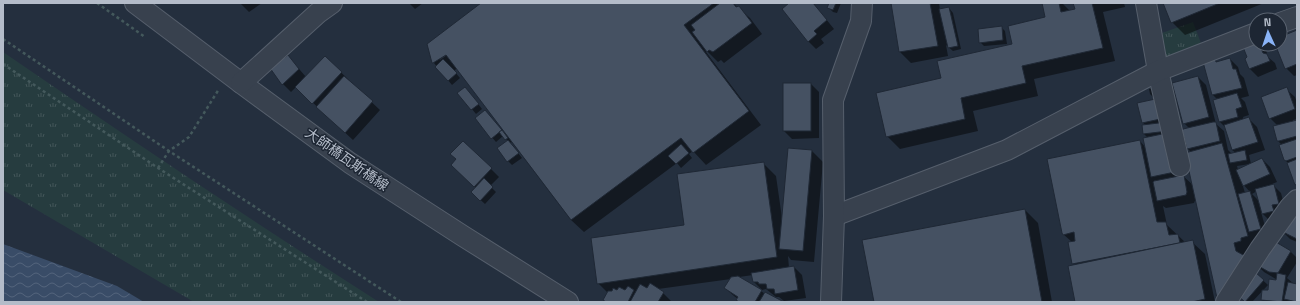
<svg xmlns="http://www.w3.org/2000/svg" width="1300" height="305" viewBox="0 0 1300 305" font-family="'Space Grotesk','Noto Sans JP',sans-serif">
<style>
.grass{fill:url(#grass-tufts)}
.water{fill:url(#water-waves)}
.shadow{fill:#0007;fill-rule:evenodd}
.building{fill:#455162;stroke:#1f2835}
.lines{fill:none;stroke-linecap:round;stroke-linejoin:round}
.minor-casing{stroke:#565f6c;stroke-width:22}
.path{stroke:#44595c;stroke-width:2.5;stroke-dasharray:3 3;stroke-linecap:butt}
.minor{stroke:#38414e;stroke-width:20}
.labels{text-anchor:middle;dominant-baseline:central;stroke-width:3;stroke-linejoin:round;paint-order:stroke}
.street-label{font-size:14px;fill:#b4bcc9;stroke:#1d2633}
</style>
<defs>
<pattern id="grass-tufts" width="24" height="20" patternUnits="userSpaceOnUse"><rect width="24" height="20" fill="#263c3f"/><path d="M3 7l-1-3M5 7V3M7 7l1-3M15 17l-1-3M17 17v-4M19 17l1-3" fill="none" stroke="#435659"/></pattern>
<pattern id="water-waves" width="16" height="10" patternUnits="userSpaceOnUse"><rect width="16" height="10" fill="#394c67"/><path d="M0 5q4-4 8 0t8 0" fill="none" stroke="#53647b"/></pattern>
</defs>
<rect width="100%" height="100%" fill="#242f3e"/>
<!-- grass -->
<g class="grass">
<path d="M 1193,22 L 1202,46 L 1165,59 L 1162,33 Z"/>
<path d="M 3,52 C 127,137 252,221 379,302 L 194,302 L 3,190 Z"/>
</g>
<!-- water -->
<path class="water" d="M 3,244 L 117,286 L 144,302 L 3,302 Z"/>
<!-- shadow -->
<g class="shadow">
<path d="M 240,3 L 262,3 L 249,12 Z"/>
<path d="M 409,3 L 423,3 L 415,9 Z"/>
<path d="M 482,3 L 733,3 L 750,18 L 762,34 L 724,63 L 721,60 L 718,62 L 707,51 L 706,52 L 761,125 L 706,165 L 693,151 L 689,154 L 692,158 L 681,168 L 677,163 L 584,232 L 571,220 L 512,142 L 510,143 L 522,158 L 512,165 L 508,161 L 498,148 L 508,141 L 503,136 L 496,142 L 476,119 L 505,135 L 507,134 L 457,68 L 454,71 L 460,78 L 452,85 L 434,63 L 428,44 ZM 450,53 L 440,60 L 440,58 Z"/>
<path d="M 791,3 L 813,3 L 834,29 L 821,39 L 824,43 L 816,49 L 808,41 Z"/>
<path d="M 830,3 L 841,3 L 837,13 L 833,12 L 829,8 Z"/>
<path d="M 892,3 L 939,3 L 940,10 L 949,8 L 953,13 L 961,49 L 953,51 L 946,45 L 948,56 L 911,63 L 900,52 Z"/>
<path d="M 1043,3 L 1062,3 L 1070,11 L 1076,10 L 1074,3 L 1124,3 L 1125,7 L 1103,12 L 1115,61 L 1034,79 L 1038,96 L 973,111 L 978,131 L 900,149 L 887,136 L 942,79 L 1013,44 L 1047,18 Z"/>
<path d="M 1164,3 L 1264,3 L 1185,35 L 1172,22 Z"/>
<path d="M 1001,27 L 1005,31 L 1007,44 L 984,46 L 980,42 Z"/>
<path d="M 1297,31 L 1297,75 L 1294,76 L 1286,68 L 1276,44 L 1280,44 L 1280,38 Z"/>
<path d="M 1256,44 L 1260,44 L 1266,50 L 1268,57 L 1275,63 L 1277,69 L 1258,77 L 1250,69 Z"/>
<path d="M 288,56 L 306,77 L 325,57 L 350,81 L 349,81 L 380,110 L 353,140 L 296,87 L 291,92 L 283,84 L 271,68 Z"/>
<path d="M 1214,59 L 1217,62 L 1230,59 L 1238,67 L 1240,74 L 1244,78 L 1249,96 L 1241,98 L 1245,102 L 1249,115 L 1243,117 L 1244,120 L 1249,119 L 1257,127 L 1265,150 L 1249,155 L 1251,164 L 1262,159 L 1270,167 L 1277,182 L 1272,184 L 1281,193 L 1286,212 L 1271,222 L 1261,212 L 1268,237 L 1255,273 L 1268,285 L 1252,302 L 1247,302 L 1240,296 L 1196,198 L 1194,203 L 1166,208 L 1163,206 L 1167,225 L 1186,243 L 1192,242 L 1205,254 L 1215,302 L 1076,302 L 1075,266 L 1073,264 L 1069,243 L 1072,242 L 1063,234 L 1140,141 L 1146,148 L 1148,138 L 1144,134 L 1146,125 L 1143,123 L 1138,104 L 1160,99 L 1183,176 L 1193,185 L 1191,152 L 1188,149 L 1183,131 L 1189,128 L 1184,123 L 1198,77 L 1206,85 L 1216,124 L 1224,131 L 1228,150 L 1232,154 L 1236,153 L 1232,150 L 1225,127 L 1220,122 L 1218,100 L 1213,95 L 1204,62 ZM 1250,164 L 1238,170 L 1237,166 ZM 1242,183 L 1250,192 L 1245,193 ZM 1257,191 L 1260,202 L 1252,194 Z"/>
<path d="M 811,84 L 819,92 L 819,138 L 792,139 L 784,131 Z"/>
<path d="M 1160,88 L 1165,97 L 1154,98 L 1150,94 L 1149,89 Z"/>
<path d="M 1286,89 L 1295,97 L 1297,103 L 1297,119 L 1293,120 L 1293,122 L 1297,121 L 1297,186 L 1289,164 L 1285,160 L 1282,145 L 1277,140 L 1278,126 L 1270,118 Z"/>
<path d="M 469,92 L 482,109 L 476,114 L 459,93 Z"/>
<path d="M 812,151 L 823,162 L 814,262 L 791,260 L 788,256 L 789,268 L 794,267 L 802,275 L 806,298 L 784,301 L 779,297 L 776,297 L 766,289 L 762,290 L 754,282 L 753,275 L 739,277 L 761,291 L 765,294 L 782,302 L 739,302 L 738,299 L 734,296 L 725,288 L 731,279 L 658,289 L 663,293 L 671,301 L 670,302 L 606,302 L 608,293 L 598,283 L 685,225 L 763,163 L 776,176 L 782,218 Z"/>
<path d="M 491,169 L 499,177 L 490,186 L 496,192 L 485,204 L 472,192 L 476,188 L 460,173 Z"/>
<path d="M 1025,210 L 1038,223 L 1052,302 L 875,302 Z"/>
<path d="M 1297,219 L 1297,242 L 1290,239 L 1282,231 Z"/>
<path d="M 1290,251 L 1297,258 L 1297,262 L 1287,278 L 1294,284 L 1297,285 L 1297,302 L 1264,302 L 1262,300 L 1268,290 L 1279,281 L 1264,272 L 1256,264 Z"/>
</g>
<!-- building -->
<g class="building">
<path d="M 481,3 L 714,3 L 684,25 L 749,111 L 693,153 L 681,138 L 571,220 L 446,55 L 433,63 L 432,63 L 427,44 Z"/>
<path d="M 720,3 L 733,3 L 736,7 L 739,6 L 752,23 L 713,52 L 709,50 L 707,52 L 692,32 L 695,30 L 691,25 Z"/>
<path d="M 789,3 L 813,3 L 827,20 L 814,31 L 817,34 L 808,42 L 782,9 Z"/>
<path d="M 829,3 L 836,3 L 833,10 L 827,8 Z"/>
<path d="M 891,3 L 930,3 L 938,46 L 899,52 Z"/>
<path d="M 1042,3 L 1059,3 L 1061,12 L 1075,9 L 1073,3 L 1092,3 L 1103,48 L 1022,66 L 1026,83 L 961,98 L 965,119 L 886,137 L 876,93 L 941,78 L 937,61 L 1012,44 L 1008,26 L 1045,17 Z"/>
<path d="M 1163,3 L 1220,3 L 1171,23 Z"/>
<path d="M 949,7 L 958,46 L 948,48 L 939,9 Z"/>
<path d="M 1002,26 L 1003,40 L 979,43 L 978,29 Z"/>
<path d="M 1297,30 L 1297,64 L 1285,69 L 1275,44 L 1280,44 L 1280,37 Z"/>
<path d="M 1256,42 L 1256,44 L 1259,44 L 1263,53 L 1267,54 L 1270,61 L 1249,69 L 1245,59 L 1247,57 L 1243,47 Z"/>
<path d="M 288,55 L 299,69 L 282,85 L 270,68 Z"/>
<path d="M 325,56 L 342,72 L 312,104 L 295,87 Z"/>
<path d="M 1215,58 L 1216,62 L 1230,58 L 1233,69 L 1236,69 L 1242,88 L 1212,95 L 1203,62 Z"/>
<path d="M 443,59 L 457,73 L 448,81 L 435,67 Z"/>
<path d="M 344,76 L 373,101 L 345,133 L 316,107 Z"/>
<path d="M 1198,76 L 1209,117 L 1183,124 L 1172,83 Z"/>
<rect x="783" y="83" width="28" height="48"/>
<path d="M 465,87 L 479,104 L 471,110 L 457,93 Z"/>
<path d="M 1287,87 L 1295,109 L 1269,119 L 1261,97 Z"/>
<path d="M 1237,93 L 1242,107 L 1236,109 L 1238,117 L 1219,122 L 1213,100 Z"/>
<path d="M 1160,98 L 1165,118 L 1142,123 L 1137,103 Z"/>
<path d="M 485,110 L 502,130 L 491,139 L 475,118 Z"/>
<path d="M 1249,117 L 1258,142 L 1232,150 L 1224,125 Z"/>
<path d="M 1297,120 L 1297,136 L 1279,141 L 1277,141 L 1273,126 Z"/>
<path d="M 1167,122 L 1168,131 L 1143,134 L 1142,125 Z"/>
<path d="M 1213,122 L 1216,122 L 1220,141 L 1187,149 L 1182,131 L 1183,129 Z"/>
<path d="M 502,130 L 508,138 L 505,140 L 499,132 Z"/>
<path d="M 1167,133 L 1175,172 L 1151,177 L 1143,138 Z"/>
<path d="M 1297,139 L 1297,157 L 1286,161 L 1284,160 L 1279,145 Z"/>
<path d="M 508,140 L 519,153 L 507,162 L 497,148 Z"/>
<path d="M 1140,140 L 1157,222 L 1166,222 L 1169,235 L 1178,234 L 1180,243 L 1072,264 L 1068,242 L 1075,241 L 1074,232 L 1063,235 L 1062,233 L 1047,159 Z"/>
<path d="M 463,141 L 492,168 L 474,187 L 451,165 L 456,159 L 450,154 Z"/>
<path d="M 1222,143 L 1248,236 L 1241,238 L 1241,241 L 1234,243 L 1236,251 L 1245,256 L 1217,298 L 1185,153 Z"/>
<path d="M 681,144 L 689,153 L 676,164 L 668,156 Z"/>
<path d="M 788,148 L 812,150 L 803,251 L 779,249 Z"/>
<path d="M 1245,150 L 1247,160 L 1230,163 L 1228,154 Z"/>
<path d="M 1262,158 L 1270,174 L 1243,186 L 1236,170 Z"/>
<path d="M 1297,159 L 1297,184 L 1295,185 L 1287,163 Z"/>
<path d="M 764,162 L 777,257 L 597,284 L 591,238 L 684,225 L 677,174 Z"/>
<path d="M 1184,175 L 1187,192 L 1186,195 L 1157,201 L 1153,182 L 1154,181 Z"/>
<path d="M 484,178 L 493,187 L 480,201 L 471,192 Z"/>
<path d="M 1274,184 L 1279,204 L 1272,205 L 1274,211 L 1262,214 L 1255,189 Z"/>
<path d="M 1250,191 L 1261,229 L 1249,232 L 1238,194 Z"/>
<path d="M 1025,209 L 1042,302 L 874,302 L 862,240 Z"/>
<path d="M 1288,214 L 1297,218 L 1297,239 L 1281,231 Z"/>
<path d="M 1269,238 L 1291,251 L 1278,273 L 1269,272 L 1255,264 Z"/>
<path d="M 1193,240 L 1205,299 L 1192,302 L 1075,302 L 1068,266 Z"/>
<path d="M 794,266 L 798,290 L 775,294 L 774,289 L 767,289 L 766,284 L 759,284 L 758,282 L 753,282 L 751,273 Z"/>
<path d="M 1255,272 L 1264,280 L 1245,302 L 1236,294 Z"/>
<path d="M 1277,273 L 1286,275 L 1282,302 L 1261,300 L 1262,290 L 1268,290 L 1269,279 L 1276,280 Z"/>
<path d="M 738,276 L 762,290 L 755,302 L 739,302 L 736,300 L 738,297 L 724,288 L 731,277 Z"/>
<path d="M 1288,282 L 1297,284 L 1297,302 L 1284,299 Z"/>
<path d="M 650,283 L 664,292 L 658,302 L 630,302 L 640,284 L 647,288 Z"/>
<path d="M 628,286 L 634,290 L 628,302 L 606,302 L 603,300 L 608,291 L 612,291 L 613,288 L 617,290 L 619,287 L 625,290 Z"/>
<path d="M 765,292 L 784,302 L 759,302 Z"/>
</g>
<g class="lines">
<!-- minor casing -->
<g class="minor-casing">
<g id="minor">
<path d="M 135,3 L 241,83 L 350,163 L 463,236 L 568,302"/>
<path d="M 1146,3 L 1158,71 L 1180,166"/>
<path d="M 1280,23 L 1297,17"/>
<path d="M 241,83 L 318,13 L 332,3"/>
<path d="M 834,216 L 1007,150 L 1158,71 L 1256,33"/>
<path d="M 831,302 L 834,216 L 833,100 L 861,21 L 862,3"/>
<path d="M 1226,302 L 1260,249 L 1290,207 L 1297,200"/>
</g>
</g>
<!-- path -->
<g class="path">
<path d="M 97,3 L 145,37"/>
<path d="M 3,39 L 169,151 L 401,302"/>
<path d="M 3,64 L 158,168 L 367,302"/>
<path d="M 158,168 L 169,151 L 189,137 L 219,89"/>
</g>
<!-- minor -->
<use href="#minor" class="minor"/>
</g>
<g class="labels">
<!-- street labels -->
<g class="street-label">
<text transform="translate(347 159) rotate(35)">大師橋瓦斯橋線</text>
</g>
</g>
<!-- border -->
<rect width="1300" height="305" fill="none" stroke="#b4bcc9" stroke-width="8"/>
<!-- north arrow -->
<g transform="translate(1268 32) rotate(357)"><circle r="19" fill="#1d2633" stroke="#59626f"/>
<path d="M0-3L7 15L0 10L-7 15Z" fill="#8ab4f8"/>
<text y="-6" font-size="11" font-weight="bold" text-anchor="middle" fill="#b4bcc9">N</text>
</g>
</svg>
